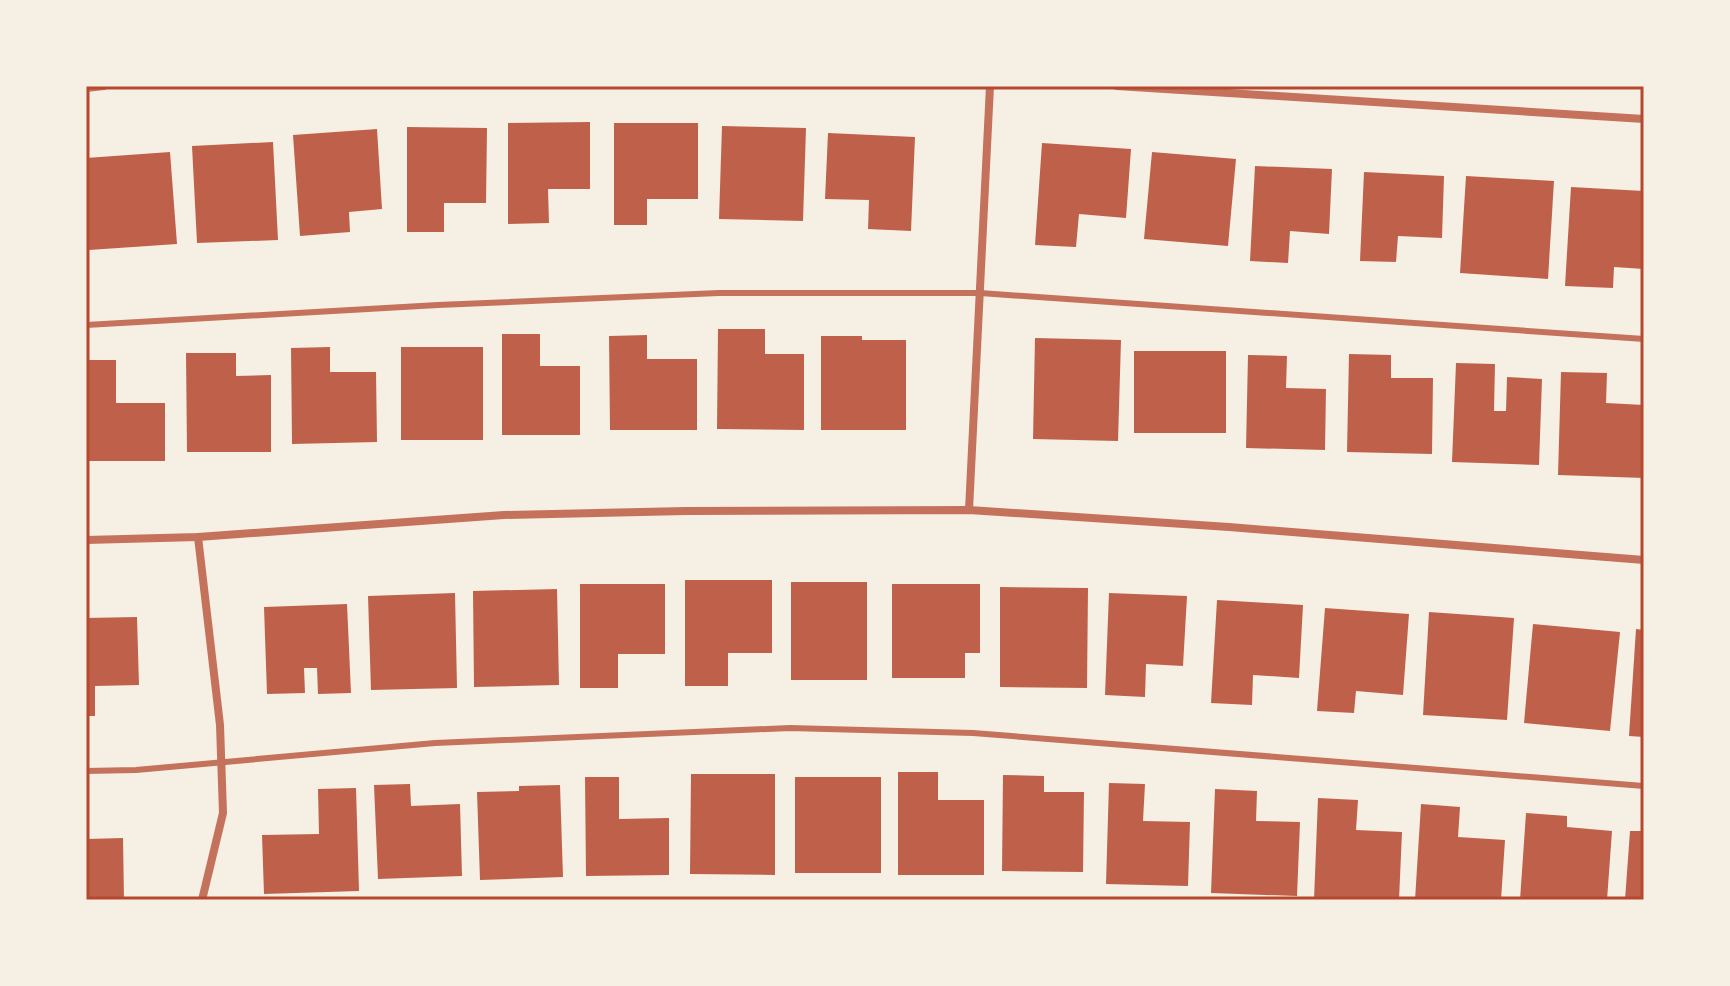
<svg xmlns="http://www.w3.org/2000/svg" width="1730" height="986" viewBox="0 0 1730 986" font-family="Figtree,sans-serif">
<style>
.building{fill:#bf614a}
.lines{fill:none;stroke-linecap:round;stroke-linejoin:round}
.service{stroke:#c5725c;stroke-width:6}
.minor{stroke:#c5725c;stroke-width:8}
.neatline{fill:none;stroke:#b5482f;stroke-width:3}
</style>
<rect width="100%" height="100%" fill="#f6efe4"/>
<!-- building -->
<g class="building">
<path d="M 590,122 L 590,189 L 548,189 L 549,223 L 508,224 L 508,123 Z"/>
<path d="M 614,123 L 698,123 L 698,199 L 647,199 L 647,225 L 614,225 Z"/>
<path d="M 722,126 L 806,128 L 803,221 L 719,219 Z"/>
<path d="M 407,127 L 487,128 L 486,203 L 444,203 L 444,232 L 407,232 Z"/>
<path d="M 377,129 L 382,209 L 349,212 L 350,232 L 300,236 L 293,135 Z"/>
<path d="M 828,133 L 915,137 L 911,231 L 868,229 L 869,200 L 825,199 Z"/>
<path d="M 273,142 L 278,240 L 197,243 L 192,146 Z"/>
<path d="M 1042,143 L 1131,149 L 1126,218 L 1079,214 L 1076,247 L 1035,245 Z"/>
<path d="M 170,152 L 177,244 L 89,250 L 86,158 Z"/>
<path d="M 1152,152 L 1236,159 L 1228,246 L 1144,239 Z"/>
<path d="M 1255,166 L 1332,169 L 1329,234 L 1290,231 L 1288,263 L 1250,261 Z"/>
<path d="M 1364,172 L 1444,176 L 1442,238 L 1398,236 L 1396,262 L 1360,261 Z"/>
<path d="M 1466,176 L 1554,181 L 1548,279 L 1460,273 Z"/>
<path d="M 1571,187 L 1644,191 L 1644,269 L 1614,267 L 1613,288 L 1565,286 Z"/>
<path d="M 718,329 L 765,329 L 765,354 L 804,354 L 804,430 L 717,429 Z"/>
<path d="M 502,334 L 540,334 L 540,366 L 580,366 L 580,435 L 502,435 Z"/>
<path d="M 647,335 L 647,359 L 697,359 L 697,430 L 610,430 L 609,336 Z"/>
<path d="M 821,336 L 862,336 L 862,340 L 906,340 L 906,430 L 821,430 Z"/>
<path d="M 1035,338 L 1121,340 L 1118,441 L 1033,439 Z"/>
<path d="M 330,347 L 330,372 L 376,372 L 377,442 L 292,444 L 291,348 Z"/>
<rect x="401" y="347" width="82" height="93"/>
<rect x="1134" y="351" width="92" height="82"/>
<path d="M 186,353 L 236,353 L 236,376 L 271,375 L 271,452 L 187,452 Z"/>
<path d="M 1349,354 L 1391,355 L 1391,378 L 1433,378 L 1432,454 L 1347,452 Z"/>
<path d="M 1248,355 L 1287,356 L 1286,388 L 1326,389 L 1325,450 L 1246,448 Z"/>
<path d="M 86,360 L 116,360 L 116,403 L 165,403 L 165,461 L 86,461 Z"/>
<path d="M 1456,363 L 1495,364 L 1494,411 L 1506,411 L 1507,377 L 1542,379 L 1539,465 L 1452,462 Z"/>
<path d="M 1561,372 L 1607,373 L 1606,403 L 1644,405 L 1644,478 L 1558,475 Z"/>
<path d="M 685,580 L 772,580 L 772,653 L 728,653 L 728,686 L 685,686 Z"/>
<rect x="791" y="582" width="76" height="98"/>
<path d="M 580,584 L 665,584 L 665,654 L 618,654 L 618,688 L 580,688 Z"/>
<path d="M 892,584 L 980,584 L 980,653 L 965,653 L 965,678 L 892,678 Z"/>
<path d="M 1000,587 L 1088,588 L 1087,688 L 1000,687 Z"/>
<path d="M 557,589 L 559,685 L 474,687 L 473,591 Z"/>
<path d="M 455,593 L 457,688 L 371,690 L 368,596 Z"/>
<path d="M 1109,593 L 1187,596 L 1183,666 L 1146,664 L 1145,697 L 1105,695 Z"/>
<path d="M 1217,600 L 1303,605 L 1299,678 L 1253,675 L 1252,705 L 1211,703 Z"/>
<path d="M 347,604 L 351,693 L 318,694 L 317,668 L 304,668 L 305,693 L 267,694 L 264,607 Z"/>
<path d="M 1325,608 L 1409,614 L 1403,695 L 1356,691 L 1354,713 L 1317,711 Z"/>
<path d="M 1429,612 L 1514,618 L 1507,720 L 1423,715 Z"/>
<path d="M 137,617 L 139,685 L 95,686 L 95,716 L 86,716 L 86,618 Z"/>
<path d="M 1533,624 L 1620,632 L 1610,731 L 1524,723 Z"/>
<path d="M 1636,629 L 1644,630 L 1644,737 L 1629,736 Z"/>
<path d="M 898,772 L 938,772 L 938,800 L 984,800 L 984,875 L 898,875 Z"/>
<path d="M 691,774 L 775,774 L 775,875 L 690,874 Z"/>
<path d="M 1003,775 L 1044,776 L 1044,792 L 1084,792 L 1083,872 L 1002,871 Z"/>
<path d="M 585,777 L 619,777 L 619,819 L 669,818 L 669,875 L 586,876 Z"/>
<rect x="795" y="777" width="86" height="96"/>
<path d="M 1109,783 L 1145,784 L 1143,821 L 1190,822 L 1188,886 L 1106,884 Z"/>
<path d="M 410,784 L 411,806 L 460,804 L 462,876 L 378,879 L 374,785 Z"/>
<path d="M 560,785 L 563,877 L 480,880 L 477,792 L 519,791 L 519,786 Z"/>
<path d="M 356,788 L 359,891 L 264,894 L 262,835 L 319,834 L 318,789 Z"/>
<path d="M 1215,789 L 1257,791 L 1256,821 L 1300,822 L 1297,896 L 1211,893 Z"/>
<path d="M 1318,798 L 1358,800 L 1356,830 L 1402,832 L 1399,900 L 1314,900 Z"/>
<path d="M 1421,804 L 1460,807 L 1458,837 L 1505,840 L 1501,900 L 1415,900 Z"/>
<path d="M 1526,813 L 1567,816 L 1567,827 L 1612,831 L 1607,900 L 1520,900 Z"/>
<path d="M 1630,831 L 1644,831 L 1644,900 L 1625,900 Z"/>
<path d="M 123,838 L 124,900 L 86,900 L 86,839 Z"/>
</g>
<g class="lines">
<!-- service -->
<g class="service">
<path d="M 86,325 L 438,305 L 719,293 L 980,293 L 1644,339"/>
<path d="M 86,771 L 136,770 L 435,743 L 790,728 L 973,733 L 1644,786"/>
</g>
<!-- minor -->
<g class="minor">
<path d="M 1117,86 L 1644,119"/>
<path d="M 86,88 L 104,86"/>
<path d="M 969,510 L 990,86"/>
<path d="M 198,537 L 220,725 L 223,813 L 202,900"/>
<path d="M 86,540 L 198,537 L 504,515 L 686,511 L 969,510 L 1229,527 L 1644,560"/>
</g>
</g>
<!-- border -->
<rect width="1730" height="986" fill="none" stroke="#f6efe4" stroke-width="176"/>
<rect x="88" y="88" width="1554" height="810" class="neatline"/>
</svg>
